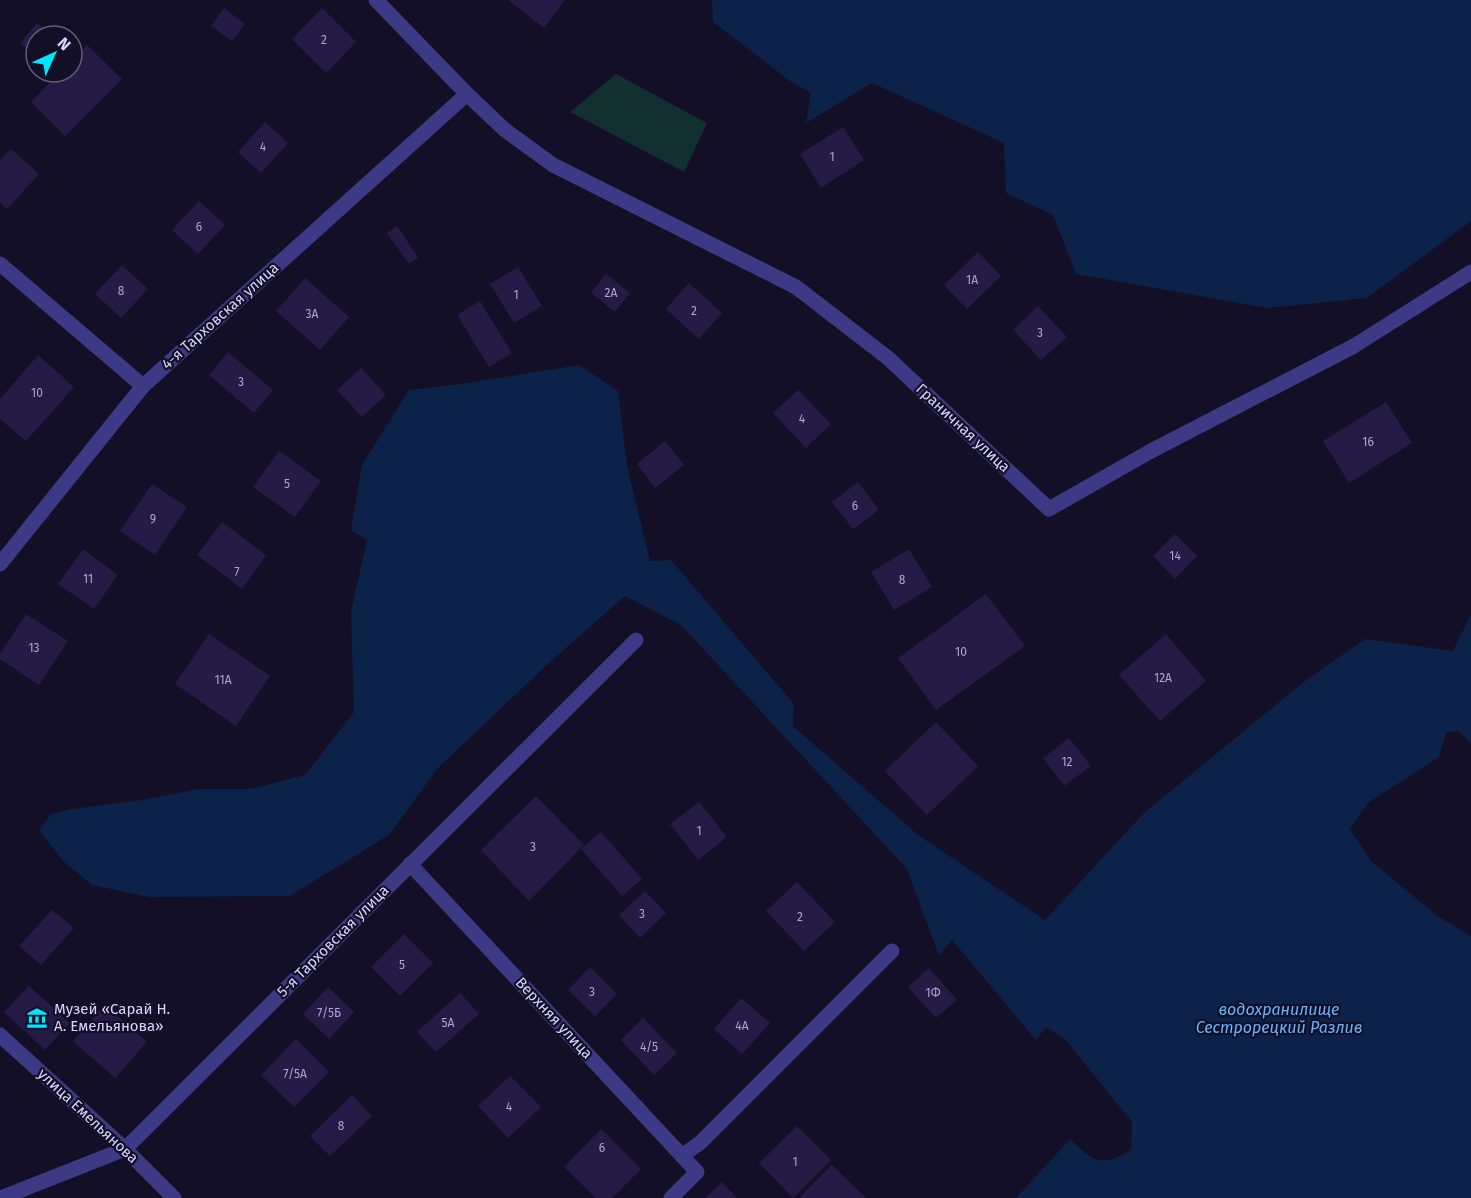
<svg xmlns="http://www.w3.org/2000/svg" width="1471" height="1198" viewBox="0 0 1471 1198" font-family="'Fira Sans',sans-serif">
<style>
.green{fill:#12302f}
.water{fill:#0c2248}
.building{fill:#241b47}
.lines{fill:none;stroke-linecap:round;stroke-linejoin:round}
.minor{stroke:#3d3a85;stroke-width:15}
.labels{text-anchor:middle;dominant-baseline:central;stroke-width:4.5;stroke-linejoin:round;paint-order:stroke}
.number-label{font-size:12px;fill:#aca6d1}
.street-label{font-size:15px;fill:#d9d4ff;stroke:#130f26}
.poi-label{font-size:15px;fill:#d9d4ff;stroke:#130f26;text-anchor:start}
.water-label{font-size:16px;font-style:italic;fill:#62b6ff;stroke:#130f26}
</style>
<rect width="100%" height="100%" fill="#130f26"/>
<!-- green -->
<path class="green" d="M 616,74 L 707,123 L 684,172 L 570,112 Z"/>
<!-- water -->
<g class="water">
<path d="M 712,0 L 1471,0 L 1471,221 L 1367,298 L 1267,308 L 1076,274 L 1053,215 L 1006,193 L 1004,143 L 872,83 L 806,123 L 811,93 L 790,81 L 713,22 Z"/>
<path d="M 579,365 L 618,391 L 627,466 L 650,561 L 671,560 L 794,704 L 793,726 L 918,835 L 1045,920 L 1144,813 L 1305,681 L 1365,639 L 1453,651 L 1471,614 L 1471,743 L 1458,731 L 1446,732 L 1439,757 L 1368,803 L 1350,829 L 1371,861 L 1436,915 L 1471,936 L 1471,1198 L 1016,1198 L 1070,1139 C 1095,1162 1099,1168 1131,1150 L 1132,1122 L 1064,1038 L 1046,1027 L 1036,1040 L 952,940 L 939,956 L 907,869 L 681,625 L 625,596 L 550,662 L 438,768 L 389,835 L 290,896 L 149,897 L 92,885 L 63,861 L 39,830 L 51,814 L 72,809 L 142,800 L 198,789 L 251,789 L 305,775 L 354,712 L 351,611 L 367,540 L 351,530 L 362,465 L 409,390 L 461,384 Z"/>
</g>
<!-- building -->
<g class="building">
<path d="M 508,0 L 565,0 L 544,28 Z"/>
<path d="M 224,8 L 245,24 L 232,41 L 211,26 Z"/>
<path d="M 322,8 L 356,42 L 326,73 L 292,39 Z"/>
<path d="M 37,23 L 52,36 L 36,36 L 36,57 L 20,43 Z"/>
<path d="M 87,45 L 122,79 L 65,136 L 31,102 L 60,72 L 72,72 L 72,60 Z"/>
<path d="M 265,122 L 288,143 L 261,173 L 238,152 Z"/>
<path d="M 843,127 L 864,160 L 821,188 L 800,154 Z"/>
<path d="M 11,149 L 39,174 L 7,209 L 0,202 L 0,160 Z"/>
<path d="M 199,201 L 225,225 L 198,254 L 172,230 Z"/>
<path d="M 397,226 L 418,257 L 409,264 L 387,233 Z"/>
<path d="M 978,252 L 1001,276 L 967,309 L 944,285 Z"/>
<path d="M 122,265 L 148,289 L 121,318 L 95,294 Z"/>
<path d="M 518,267 L 542,306 L 514,323 L 490,284 Z"/>
<path d="M 606,274 L 630,293 L 615,312 L 591,293 Z"/>
<path d="M 305,278 L 349,317 L 320,350 L 276,311 Z"/>
<path d="M 689,283 L 722,313 L 699,339 L 666,309 Z"/>
<path d="M 480,301 L 512,353 L 489,367 L 457,315 Z"/>
<path d="M 1038,306 L 1067,337 L 1041,360 L 1013,330 Z"/>
<path d="M 228,352 L 273,390 L 254,413 L 209,375 Z"/>
<path d="M 38,355 L 74,387 L 26,441 L 0,419 L 0,399 Z"/>
<path d="M 361,368 L 386,395 L 362,417 L 337,390 Z"/>
<path d="M 798,390 L 831,424 L 806,448 L 773,413 Z"/>
<path d="M 1386,402 L 1412,443 L 1349,483 L 1323,441 Z"/>
<path d="M 665,441 L 684,465 L 655,488 L 637,464 Z"/>
<path d="M 279,451 L 321,481 L 295,517 L 253,487 Z"/>
<path d="M 858,482 L 879,510 L 853,529 L 832,502 Z"/>
<path d="M 152,484 L 187,507 L 155,555 L 120,531 Z"/>
<path d="M 222,522 L 266,555 L 242,589 L 197,555 Z"/>
<path d="M 1175,534 L 1197,556 L 1175,579 L 1153,556 Z"/>
<path d="M 83,549 L 118,575 L 94,609 L 58,584 Z"/>
<path d="M 909,549 L 932,587 L 894,610 L 871,572 Z"/>
<path d="M 986,594 L 1025,646 L 936,710 L 898,658 Z"/>
<path d="M 26,614 L 68,641 L 39,685 L 0,659 L 0,654 Z"/>
<path d="M 209,634 L 270,676 L 236,726 L 175,684 Z"/>
<path d="M 1166,634 L 1206,681 L 1160,721 L 1119,675 Z"/>
<path d="M 936,722 L 978,766 L 927,815 L 885,771 Z"/>
<path d="M 1069,738 L 1091,766 L 1064,786 L 1043,758 Z"/>
<path d="M 536,796 L 584,845 L 529,901 L 481,850 Z"/>
<path d="M 699,802 L 727,837 L 698,860 L 670,824 Z"/>
<path d="M 601,832 L 642,879 L 622,896 L 581,849 Z"/>
<path d="M 797,882 L 835,922 L 804,951 L 766,911 Z"/>
<path d="M 645,891 L 666,913 L 640,938 L 619,915 Z"/>
<path d="M 52,910 L 74,928 L 41,965 L 19,946 Z"/>
<path d="M 404,934 L 433,963 L 400,996 L 371,967 Z"/>
<path d="M 590,967 L 617,994 L 595,1016 L 568,990 Z"/>
<path d="M 929,968 L 957,1000 L 936,1018 L 908,987 Z"/>
<path d="M 29,986 L 70,1023 L 45,1050 L 4,1012 Z"/>
<path d="M 328,987 L 354,1012 L 329,1039 L 303,1014 Z"/>
<path d="M 460,993 L 479,1014 L 436,1052 L 417,1032 Z"/>
<path d="M 741,998 L 770,1023 L 742,1054 L 714,1029 Z"/>
<path d="M 105,1005 L 147,1042 L 115,1078 L 73,1041 Z"/>
<path d="M 643,1018 L 677,1053 L 654,1075 L 621,1040 Z"/>
<path d="M 296,1039 L 329,1072 L 294,1107 L 261,1075 Z"/>
<path d="M 510,1076 L 541,1107 L 508,1138 L 478,1106 Z"/>
<path d="M 352,1095 L 372,1116 L 330,1156 L 310,1136 Z"/>
<path d="M 797,1126 L 831,1160 L 793,1198 L 759,1163 Z"/>
<path d="M 601,1129 L 641,1169 L 612,1198 L 596,1198 L 564,1167 Z"/>
<path d="M 832,1165 L 866,1198 L 799,1198 Z"/>
<path d="M 722,1182 L 737,1198 L 705,1198 Z"/>
</g>
<g class="lines">
<!-- minor -->
<g class="minor">
<path d="M 376,0 L 467,94 L 505,130 L 553,165 L 796,287 L 888,358 L 1049,509 L 1151,451 L 1354,346 L 1471,272"/>
<path d="M 0,264 L 143,386"/>
<path d="M 0,564 L 143,386 L 467,94"/>
<path d="M 410,864 L 697,1172 L 671,1198"/>
<path d="M 0,1035 L 125,1149 L 174,1198"/>
<path d="M 682,1156 L 701,1142 L 892,951"/>
<path d="M 1,1198 L 125,1149 L 636,640"/>
</g>
</g>
<!-- icons -->
<defs>
<g id="museum-bare" transform="scale(1.62)"><path d="M0-6L6-3V-2H-6V-3ZM-5-1h2V3h-2ZM-1-1h2V3h-2ZM3-1h2V3H3ZM-6 4H6V6H-6Z" fill="#00e5ff" stroke="#130f26" stroke-width="2.5" paint-order="stroke"/></g>
</defs>
<g fill-rule="evenodd">
<use href="#museum-bare" x="37" y="1018"/>
</g>
<g class="labels">
<!-- number labels -->
<g class="number-label">
<text x="324" y="40">2</text>
<text x="263" y="147">4</text>
<text x="832" y="157">1</text>
<text x="199" y="227">6</text>
<text x="972" y="280">1А</text>
<text x="121" y="291">8</text>
<text x="611" y="293">2А</text>
<text x="516" y="295">1</text>
<text x="694" y="311">2</text>
<text x="312" y="314">3А</text>
<text x="1040" y="333">3</text>
<text x="241" y="382">3</text>
<text x="37" y="393">10</text>
<text x="802" y="419">4</text>
<text x="1368" y="442">16</text>
<text x="287" y="484">5</text>
<text x="855" y="506">6</text>
<text x="153" y="519">9</text>
<text x="1175" y="556">14</text>
<text x="237" y="572">7</text>
<text x="88" y="579">11</text>
<text x="902" y="580">8</text>
<text x="34" y="648">13</text>
<text x="961" y="652">10</text>
<text x="1163" y="678">12А</text>
<text x="223" y="680">11А</text>
<text x="1067" y="762">12</text>
<text x="699" y="831">1</text>
<text x="533" y="847">3</text>
<text x="642" y="914">3</text>
<text x="800" y="917">2</text>
<text x="402" y="965">5</text>
<text x="592" y="992">3</text>
<text x="933" y="993">1Ф</text>
<text x="329" y="1013">7/5Б</text>
<text x="448" y="1023">5А</text>
<text x="742" y="1026">4А</text>
<text x="649" y="1047">4/5</text>
<text x="295" y="1074">7/5А</text>
<text x="509" y="1107">4</text>
<text x="341" y="1126">8</text>
<text x="602" y="1148">6</text>
<text x="795" y="1162">1</text>
</g>
<!-- street labels -->
<g class="street-label">
<text transform="translate(220 316) rotate(-42)">4-я Тарховская улица</text>
<text transform="translate(963 428) rotate(43)">Граничная улица</text>
<text transform="translate(333 941) rotate(-45)">5-я Тарховская улица</text>
<text transform="translate(554 1018) rotate(47)">Верхняя улица</text>
<text transform="translate(88 1116) rotate(43)">улица Емельянова</text>
</g>
<!-- poi labels -->
<g class="poi-label">
<text x="54" y="1009">Музей «Сарай Н.<tspan x="54" dy="17">А. Емельянова»</tspan></text>
</g>
<!-- water labels -->
<g class="water-label">
<text x="1279" y="1009">водохранилище<tspan x="1279" dy="18">Сестрорецкий Разлив</tspan></text>
</g>
</g>
<!-- north arrow -->
<g transform="translate(54 54) rotate(45)"><circle r="28" fill="#130f26" stroke="#625e7d" stroke-width="1.5"/>
<path d="M0-4.5L10 22L0 15L-10 22Z" fill="#00e5ff"/>
<text y="-9" font-size="16" font-weight="bold" text-anchor="middle" fill="#d9d4ff">N</text>
</g>
</svg>
